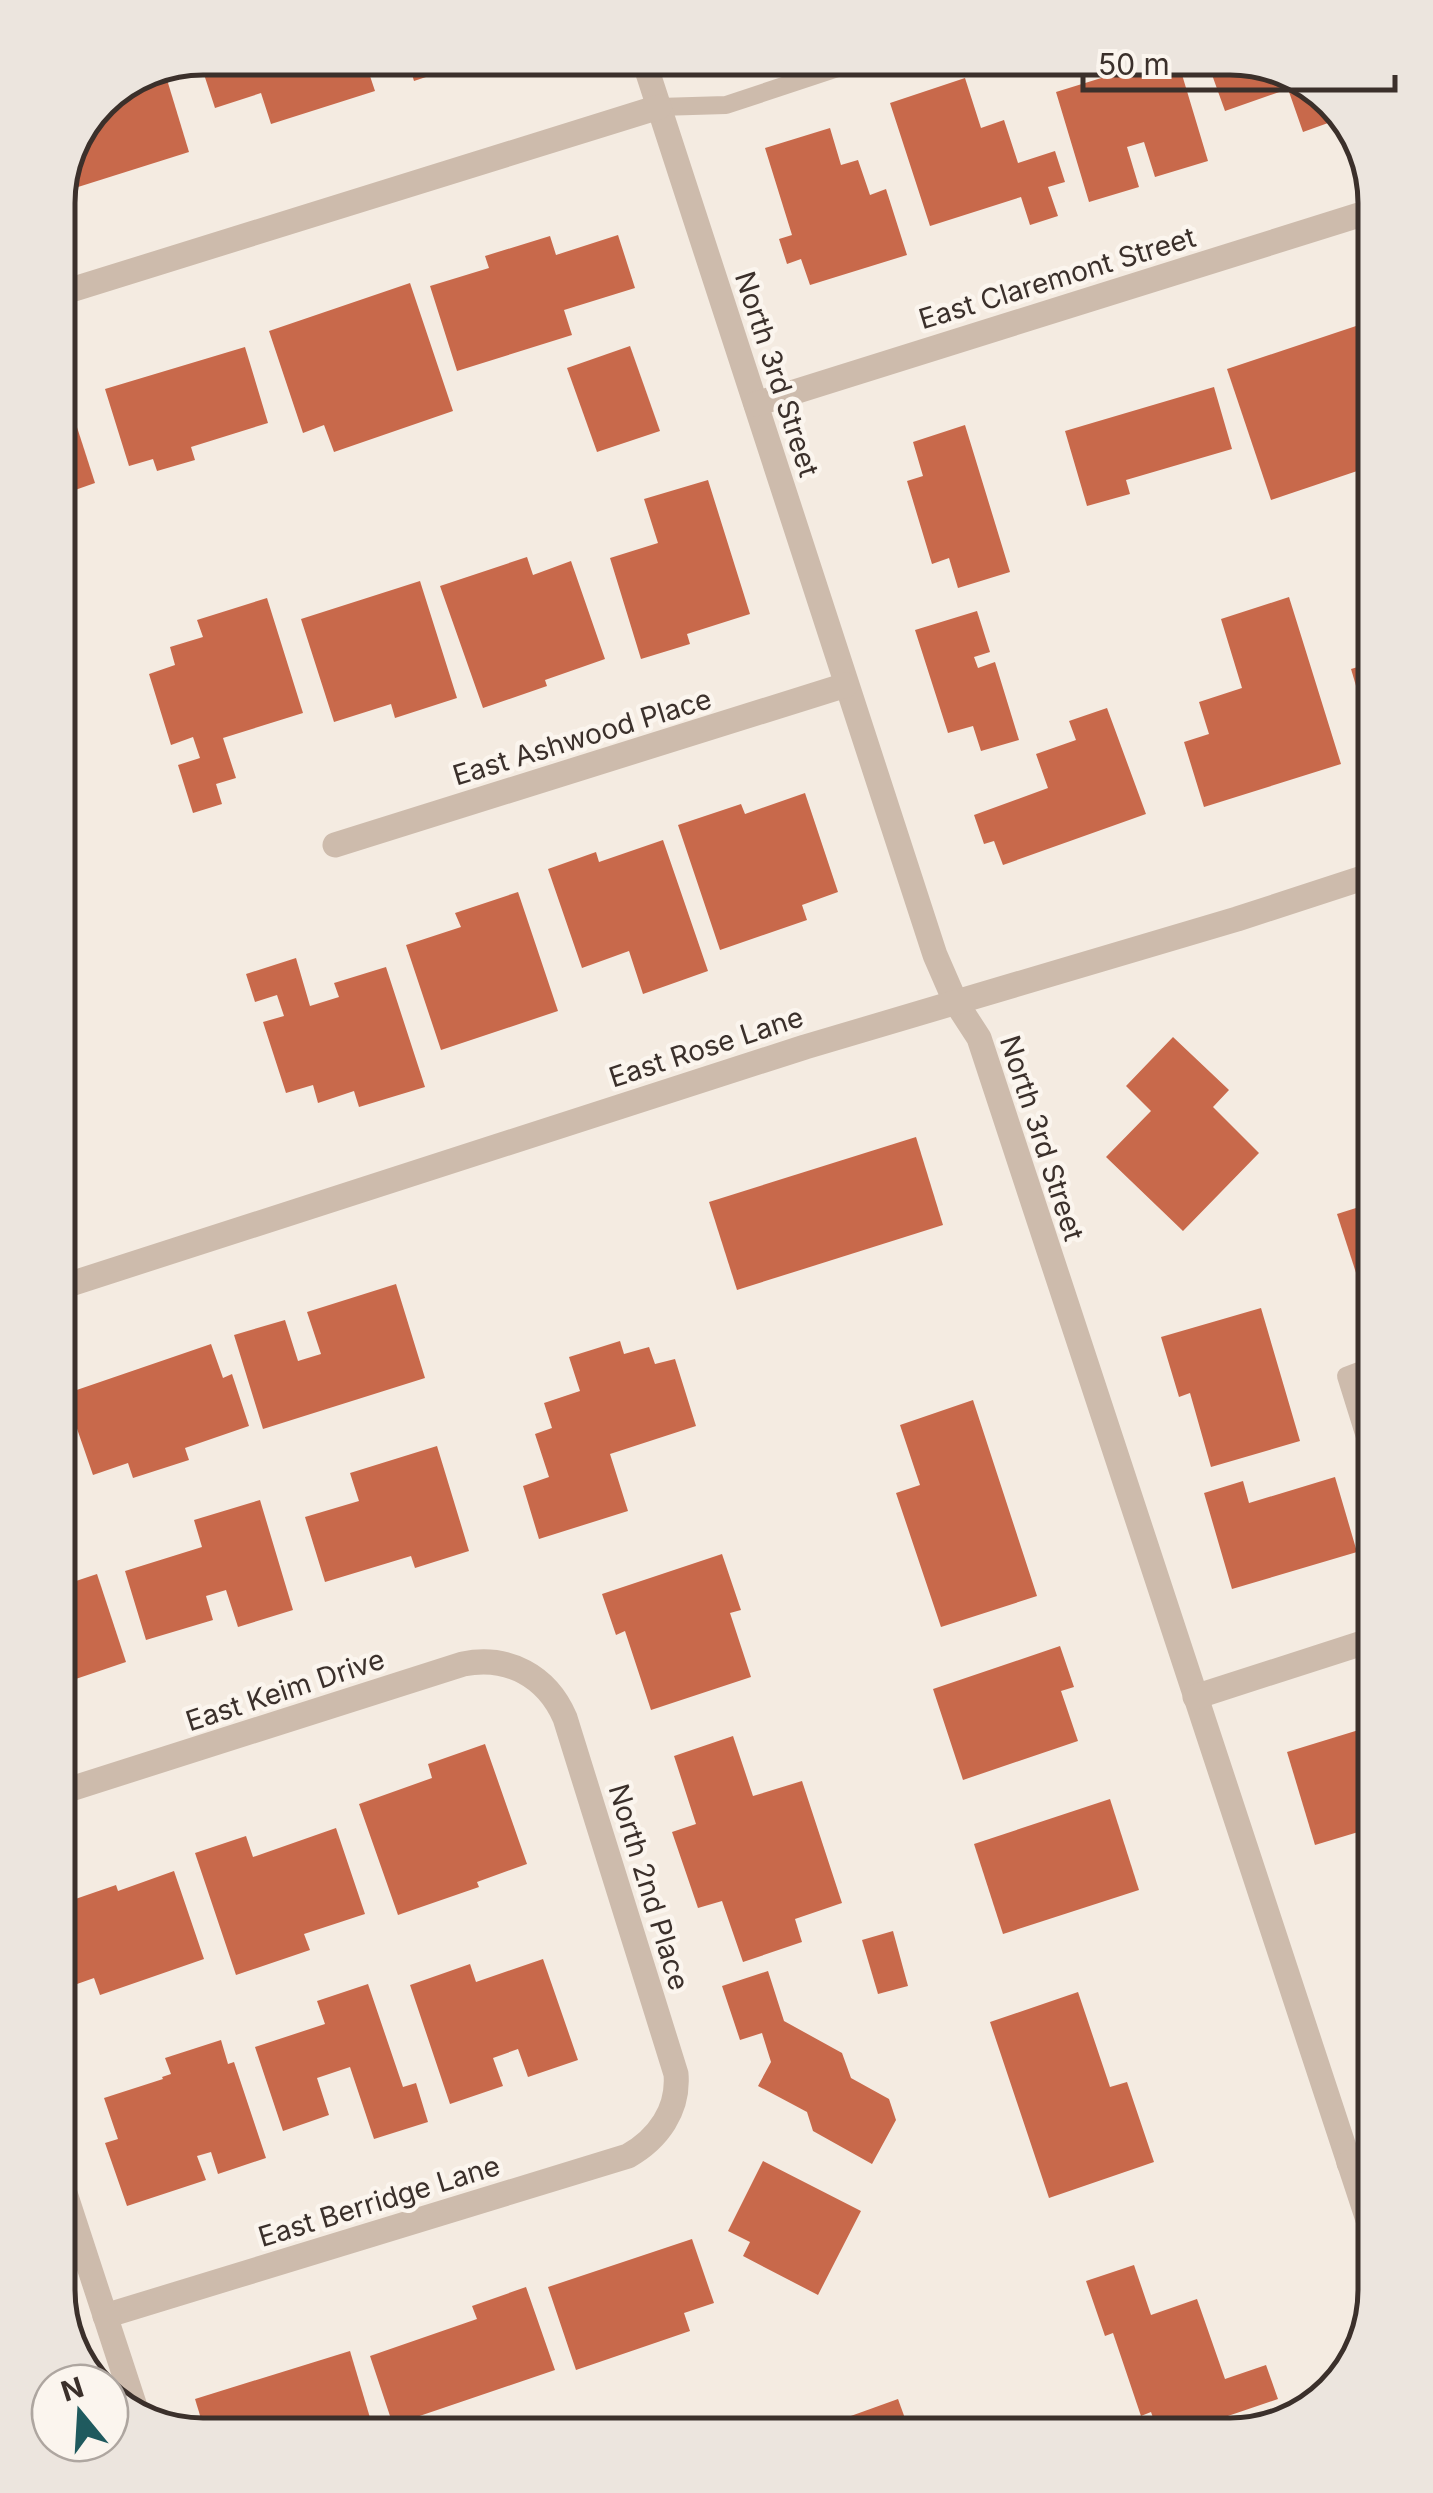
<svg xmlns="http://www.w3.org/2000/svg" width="1433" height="2493" viewBox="0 0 1433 2493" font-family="Inter,sans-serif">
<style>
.building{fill:#c8694b}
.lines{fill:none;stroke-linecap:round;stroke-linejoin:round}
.service{stroke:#cdbbac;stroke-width:18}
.minor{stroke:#cdbbac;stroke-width:25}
.labels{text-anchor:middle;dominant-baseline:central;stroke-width:9;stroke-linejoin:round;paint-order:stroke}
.street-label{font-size:28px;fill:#3b302b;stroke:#fbf5ee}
.rim{fill:none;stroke:#3b302b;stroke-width:5}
</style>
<rect width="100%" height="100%" fill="#f4ebe1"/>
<!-- building -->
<g class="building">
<path d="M 203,58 L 364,58 L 375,91 L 271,124 L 261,93 L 215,108 L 199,59 Z"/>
<path d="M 407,58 L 483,58 L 414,81 Z"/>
<path d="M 1166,58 L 1177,58 L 1208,161 L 1155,177 L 1144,142 L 1127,147 L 1139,187 L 1089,202 L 1056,92 Z"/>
<path d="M 1206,58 L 1240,58 L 1311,82 L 1342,118 L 1303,132 L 1288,89 L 1225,111 Z"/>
<path d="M 165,73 L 189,152 L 59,193 L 101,100 Z"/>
<path d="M 965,78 L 981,128 L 1004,120 L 1018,163 L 1055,151 L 1065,182 L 1048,187 L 1058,216 L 1030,225 L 1021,197 L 930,226 L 890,103 Z"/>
<path d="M 830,128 L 841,165 L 858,160 L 870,195 L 886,189 L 907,255 L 810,285 L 801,259 L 787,264 L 779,239 L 792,235 L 765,148 Z"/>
<path d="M 618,235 L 635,288 L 564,310 L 572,335 L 457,371 L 430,286 L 489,268 L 485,256 L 550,236 L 556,255 Z"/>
<path d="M 410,283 L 453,411 L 334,452 L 324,425 L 303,433 L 269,331 Z"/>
<path d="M 1368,322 L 1375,344 L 1375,465 L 1271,500 L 1227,369 Z"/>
<path d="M 630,346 L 660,431 L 597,452 L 567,368 Z"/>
<path d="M 245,347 L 268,423 L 191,447 L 195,460 L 157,471 L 153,459 L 129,466 L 105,389 Z"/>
<path d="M 1214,387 L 1232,449 L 1126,480 L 1130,494 L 1087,506 L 1065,431 Z"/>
<path d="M 65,390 L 95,483 L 58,496 L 58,393 Z"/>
<path d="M 965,425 L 1010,572 L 958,588 L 949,558 L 932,564 L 907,481 L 923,476 L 913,442 Z"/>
<path d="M 708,480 L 750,614 L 687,634 L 690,644 L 641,659 L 610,558 L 658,543 L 644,499 Z"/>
<path d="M 527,557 L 533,575 L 571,561 L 605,659 L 545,680 L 547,686 L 483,708 L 440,586 Z"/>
<path d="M 420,581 L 457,698 L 395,718 L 391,704 L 334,722 L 301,619 Z"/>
<path d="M 1289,597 L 1341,764 L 1204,807 L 1184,742 L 1209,734 L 1199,702 L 1242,688 L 1221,619 Z"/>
<path d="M 267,598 L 303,713 L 223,738 L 236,778 L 216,784 L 222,804 L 193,813 L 178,765 L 200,758 L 193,737 L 171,745 L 149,674 L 175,665 L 170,647 L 203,637 L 197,620 Z"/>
<path d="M 977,611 L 990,652 L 974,657 L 978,668 L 995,662 L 1019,740 L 981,751 L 973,726 L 948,733 L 915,630 Z"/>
<path d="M 1375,662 L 1375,734 L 1371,736 L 1351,669 Z"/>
<path d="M 1107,708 L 1146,814 L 1003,865 L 994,841 L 984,844 L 974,815 L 1048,788 L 1036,754 L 1076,740 L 1069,721 Z"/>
<path d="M 805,793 L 838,892 L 802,905 L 807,920 L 720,950 L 678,825 L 741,804 L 745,814 Z"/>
<path d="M 663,840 L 708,971 L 643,994 L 629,951 L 582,968 L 548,869 L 596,852 L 599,862 Z"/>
<path d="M 518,892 L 558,1011 L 441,1050 L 406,945 L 461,927 L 455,913 Z"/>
<path d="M 296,958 L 310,1006 L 339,997 L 334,983 L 386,967 L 425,1087 L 359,1107 L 354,1091 L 318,1103 L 313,1085 L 286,1093 L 263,1022 L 284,1016 L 277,995 L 255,1002 L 246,974 Z"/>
<path d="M 1173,1037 L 1229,1090 L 1213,1107 L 1259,1153 L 1183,1231 L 1106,1157 L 1151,1111 L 1126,1086 Z"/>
<path d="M 916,1137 L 943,1225 L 737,1290 L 709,1202 Z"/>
<path d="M 1375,1202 L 1375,1277 L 1359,1282 L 1337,1214 Z"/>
<path d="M 396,1284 L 425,1378 L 263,1429 L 234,1335 L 285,1320 L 298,1361 L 321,1354 L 307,1312 Z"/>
<path d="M 1261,1308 L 1300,1441 L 1211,1467 L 1190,1393 L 1179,1397 L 1161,1337 Z"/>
<path d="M 620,1341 L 624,1354 L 649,1347 L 655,1364 L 675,1359 L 696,1426 L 610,1454 L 628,1511 L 539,1539 L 523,1486 L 549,1477 L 535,1434 L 552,1428 L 544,1403 L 580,1391 L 569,1357 Z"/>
<path d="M 211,1344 L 223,1378 L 232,1374 L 249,1426 L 185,1448 L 189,1460 L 133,1478 L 128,1463 L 93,1475 L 65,1394 Z"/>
<path d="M 973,1400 L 1037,1596 L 941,1627 L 896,1493 L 920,1485 L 900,1425 Z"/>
<path d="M 437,1446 L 469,1551 L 415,1568 L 411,1556 L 325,1582 L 305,1517 L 359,1501 L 350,1473 Z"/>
<path d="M 1335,1477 L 1357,1552 L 1232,1589 L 1204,1493 L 1243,1481 L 1249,1503 Z"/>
<path d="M 260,1500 L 293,1610 L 238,1627 L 226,1590 L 206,1596 L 213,1620 L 146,1640 L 125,1571 L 202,1547 L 194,1520 Z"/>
<path d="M 722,1554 L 741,1610 L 730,1613 L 751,1677 L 651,1710 L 625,1631 L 616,1635 L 602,1594 Z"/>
<path d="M 97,1574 L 126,1662 L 58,1685 L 58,1587 Z"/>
<path d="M 1060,1646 L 1074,1687 L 1061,1691 L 1078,1741 L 963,1780 L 933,1689 Z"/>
<path d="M 1375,1725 L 1375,1827 L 1315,1845 L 1287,1752 Z"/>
<path d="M 733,1736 L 753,1796 L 802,1781 L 842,1903 L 795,1919 L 802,1942 L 743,1962 L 722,1901 L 698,1908 L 672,1832 L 696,1824 L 674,1756 Z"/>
<path d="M 485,1744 L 527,1864 L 477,1882 L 479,1887 L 398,1915 L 359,1804 L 432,1778 L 428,1764 Z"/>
<path d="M 1110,1799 L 1139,1890 L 1003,1934 L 974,1844 Z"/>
<path d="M 336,1828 L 365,1914 L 304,1934 L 310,1950 L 236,1975 L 195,1853 L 246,1836 L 253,1857 Z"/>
<path d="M 174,1871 L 204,1959 L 100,1995 L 94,1978 L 60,1990 L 58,1905 L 116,1885 L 118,1891 Z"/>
<path d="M 893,1931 L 908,1986 L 878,1994 L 862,1940 Z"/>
<path d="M 543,1959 L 578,2060 L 528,2077 L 518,2049 L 493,2058 L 503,2086 L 450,2104 L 410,1985 L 470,1964 L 476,1982 Z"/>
<path d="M 768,1971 L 784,2021 L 842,2053 L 851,2078 L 889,2099 L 896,2120 L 872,2164 L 813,2131 L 807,2112 L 758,2086 L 771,2062 L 762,2033 L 740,2040 L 722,1986 Z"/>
<path d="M 368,1984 L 403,2087 L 416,2083 L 428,2122 L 374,2139 L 350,2067 L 317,2078 L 329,2115 L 283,2131 L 255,2047 L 325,2024 L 317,2001 Z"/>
<path d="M 1078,1992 L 1110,2087 L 1127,2082 L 1154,2162 L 1049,2198 L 990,2022 Z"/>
<path d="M 1375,1996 L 1375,2029 L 1365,1999 Z"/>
<path d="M 221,2040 L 228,2064 L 234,2062 L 266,2158 L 218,2174 L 211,2152 L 197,2156 L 206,2180 L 127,2206 L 105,2143 L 118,2139 L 104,2098 L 163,2079 L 162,2077 L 171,2074 L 165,2058 Z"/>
<path d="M 763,2161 L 861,2211 L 818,2295 L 743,2256 L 750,2242 L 728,2231 Z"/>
<path d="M 692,2239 L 714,2303 L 684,2313 L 690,2331 L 576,2370 L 548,2287 Z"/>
<path d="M 1134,2265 L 1151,2315 L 1197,2299 L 1225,2379 L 1266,2365 L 1278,2399 L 1172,2435 L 1159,2435 L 1151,2412 L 1141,2416 L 1113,2333 L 1105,2336 L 1086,2281 Z"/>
<path d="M 526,2287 L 555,2370 L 393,2425 L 370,2356 L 477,2319 L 472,2306 Z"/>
<path d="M 350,2351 L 374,2431 L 360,2435 L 206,2435 L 195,2399 Z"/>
<path d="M 898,2399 L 911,2435 L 855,2435 L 848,2417 Z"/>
</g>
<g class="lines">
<!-- service -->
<g class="service">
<path d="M 659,107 L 726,105 L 868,58"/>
<path d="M 1375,1469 L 1346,1376 L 1375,1365"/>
</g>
<!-- minor -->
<g class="minor">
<path d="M 643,58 L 935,955 L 955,1001 L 979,1038 L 1375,2241"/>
<path d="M 58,294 L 659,107"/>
<path d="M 756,404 L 1375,210"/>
<path d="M 335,845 L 846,685"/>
<path d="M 58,1288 L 805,1047 L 1237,919 L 1375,874"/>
<path d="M 1195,1697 L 1375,1639"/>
<path d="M 58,1793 L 463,1664 C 508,1655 547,1676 565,1718 L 676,2074 C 679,2110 658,2139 628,2156 L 105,2316"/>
<path d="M 1349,2163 L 1375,2155"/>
<path d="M 58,2172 L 138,2416"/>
</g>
</g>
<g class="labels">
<!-- street labels -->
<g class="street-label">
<text transform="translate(1057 278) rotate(-17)">East Claremont Street</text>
<text transform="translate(777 374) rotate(72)">North 3rd Street</text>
<text transform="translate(582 737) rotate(-17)">East Ashwood Place</text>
<text transform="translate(706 1047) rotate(-18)">East Rose Lane</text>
<text transform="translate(1042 1138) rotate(72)">North 3rd Street</text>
<text transform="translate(285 1690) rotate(-18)">East Keim Drive</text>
<text transform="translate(649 1887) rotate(73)">North 2nd Place</text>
<text transform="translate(379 2201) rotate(-17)">East Berridge Lane</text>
</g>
</g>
<!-- crop -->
<path d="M0 0H1433V2493H0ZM203 75H1230A128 128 0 0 1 1358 203V2290A128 128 0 0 1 1230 2418H203A128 128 0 0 1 75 2290V203A128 128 0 0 1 203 75Z" fill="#ece5de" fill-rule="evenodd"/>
<path class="rim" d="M203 75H1230A128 128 0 0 1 1358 203V2290A128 128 0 0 1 1230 2418H203A128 128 0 0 1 75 2290V203A128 128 0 0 1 203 75Z"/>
<!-- north arrow -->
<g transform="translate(80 2413) rotate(342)"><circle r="48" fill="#fbf5ee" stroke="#aea6a0" stroke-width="2.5"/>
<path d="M0-8L18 38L0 25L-18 38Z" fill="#1f5a5e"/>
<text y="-15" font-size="28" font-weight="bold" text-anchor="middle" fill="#3b302b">N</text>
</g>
<!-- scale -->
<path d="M1083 75v15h312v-15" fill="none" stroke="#3b302b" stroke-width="5"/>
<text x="1098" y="75" font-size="30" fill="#3b302b" stroke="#fbf5ee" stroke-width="8" paint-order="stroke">50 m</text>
</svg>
